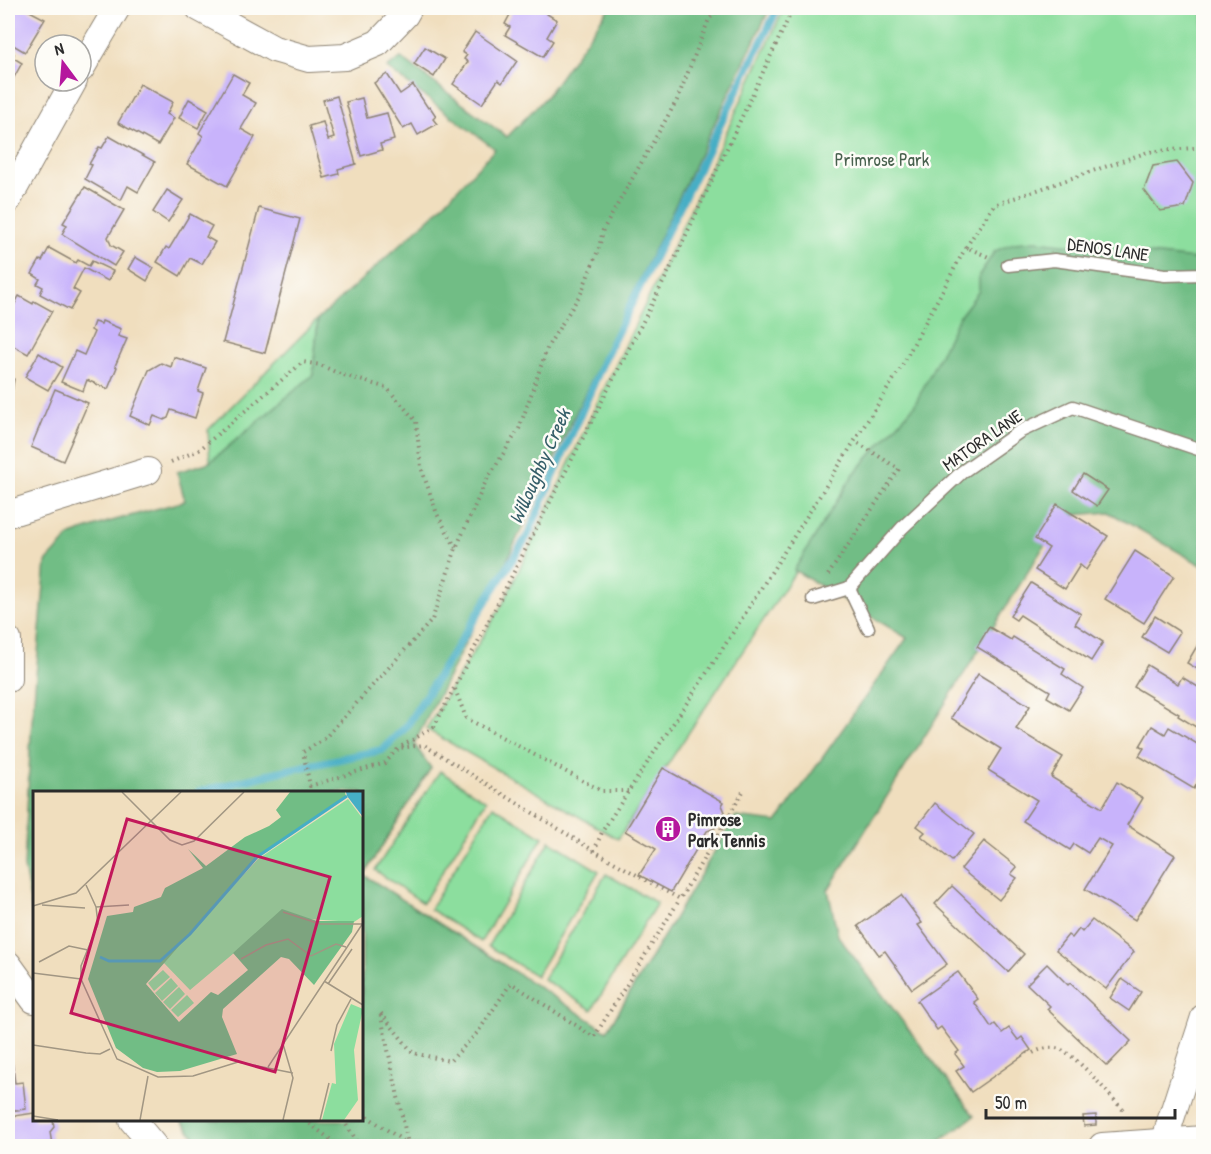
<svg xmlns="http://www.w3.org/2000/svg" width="1211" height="1154" viewBox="0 0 1211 1154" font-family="'Patrick Hand',sans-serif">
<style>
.green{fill:#8cde9e;stroke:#5c8464;stroke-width:1.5}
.forest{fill:#71bd85;stroke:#4e7458;stroke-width:1.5}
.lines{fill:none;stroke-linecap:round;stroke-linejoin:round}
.stream{stroke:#46aec5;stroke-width:8}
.building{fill:#c8b3fb}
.service-casing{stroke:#8e8474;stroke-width:15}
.minor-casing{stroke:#8e8474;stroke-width:28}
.path{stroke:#8e8474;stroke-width:4;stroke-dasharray:1.5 4.5;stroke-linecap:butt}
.service{stroke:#fff;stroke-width:12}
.minor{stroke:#fff;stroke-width:26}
.labels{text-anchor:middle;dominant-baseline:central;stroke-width:5;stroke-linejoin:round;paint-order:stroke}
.park-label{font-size:18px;fill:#48614e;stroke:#fdfcf7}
.street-label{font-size:18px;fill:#2b2b2b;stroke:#fdfcf7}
.poi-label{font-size:18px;font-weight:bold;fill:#2b2b2b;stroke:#fdfcf7;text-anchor:start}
.water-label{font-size:20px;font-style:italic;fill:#365f69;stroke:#fdfcf7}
.inset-river{fill:none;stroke:#46aec5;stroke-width:3}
.inset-road{fill:none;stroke:#a19683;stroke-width:1.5}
.view{fill:#c2185b;fill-opacity:0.15;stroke:#c2185b;stroke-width:3}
.inset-edge{fill:none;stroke:#2b2b2b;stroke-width:3}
</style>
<rect width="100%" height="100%" fill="#fdfcf7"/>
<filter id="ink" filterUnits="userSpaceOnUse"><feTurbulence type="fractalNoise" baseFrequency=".0167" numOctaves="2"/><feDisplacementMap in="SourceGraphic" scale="12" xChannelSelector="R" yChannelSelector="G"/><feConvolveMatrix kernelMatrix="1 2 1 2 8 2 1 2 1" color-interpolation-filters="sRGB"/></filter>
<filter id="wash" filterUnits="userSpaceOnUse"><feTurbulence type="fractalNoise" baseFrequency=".008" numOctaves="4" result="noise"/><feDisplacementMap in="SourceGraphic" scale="24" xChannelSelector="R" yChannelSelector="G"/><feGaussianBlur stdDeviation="1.35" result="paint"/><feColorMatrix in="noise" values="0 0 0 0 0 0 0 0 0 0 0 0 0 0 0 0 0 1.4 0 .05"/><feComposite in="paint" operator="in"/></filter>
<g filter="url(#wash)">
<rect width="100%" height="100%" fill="#f0debe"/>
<!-- green -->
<g class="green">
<path d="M 787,8 L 1203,8 L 1203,269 L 981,300 L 964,356 L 802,562 L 618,839 L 426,729 L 504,602 L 597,403 L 662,270 L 782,13 Z"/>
<path d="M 318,319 L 313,375 L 210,462 L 208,430 Z"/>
<path d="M 440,771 L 486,801 L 423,903 L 375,870 Z"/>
<path d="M 493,806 L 543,837 L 481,942 L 430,909 Z"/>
<path d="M 550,841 L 599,871 L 536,976 L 488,946 Z"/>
<path d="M 606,874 L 657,903 L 592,1010 L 543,979 Z"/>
</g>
<!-- forest -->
<path class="forest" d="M 609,8 L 770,8 L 587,389 L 499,577 L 414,744 L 431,768 L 364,875 L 607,1031 L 735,817 L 777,822 L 907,638 L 794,570 L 853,475 L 914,406 L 959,317 L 979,291 L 979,275 L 995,251 L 1014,243 L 1036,241 L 1203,260 L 1203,566 L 1109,512 L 1063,516 L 828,890 L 838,936 L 974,1116 L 936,1144 L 931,1146 L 202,1146 L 181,1120 L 362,1120 L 362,792 L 34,792 L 34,921 L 24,867 L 31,733 L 46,562 L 71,535 L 108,522 L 185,501 L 177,472 L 210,462 L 313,375 L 318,319 L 433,215 L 495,149 L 387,68 L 401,58 L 507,137 L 546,97 Z"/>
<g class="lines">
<!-- stream -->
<path class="stream" d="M 199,792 L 278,772 L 382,750 L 406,727 L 528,535 L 607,353 L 778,8"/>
</g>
<g id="blocks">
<!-- building -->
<g class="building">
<path d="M 8,8 L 24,8 L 45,19 L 25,52 L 8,42 Z"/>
<path d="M 510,8 L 551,8 L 547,14 L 557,20 L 547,37 L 553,41 L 543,57 L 505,35 L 510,27 L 505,24 L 513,9 Z"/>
<path d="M 475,32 L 517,61 L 502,83 L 498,80 L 482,104 L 453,84 L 468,62 L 464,59 L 467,55 L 462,52 Z"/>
<path d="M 425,47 L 445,59 L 434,77 L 414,64 Z"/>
<path d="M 8,50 L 14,54 L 12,57 L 22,63 L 8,88 Z"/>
<path d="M 233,74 L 249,83 L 242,95 L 256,103 L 241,129 L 255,137 L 227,186 L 187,164 L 203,136 L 199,133 Z"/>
<path d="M 387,74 L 400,94 L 413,85 L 428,108 L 430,107 L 436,116 L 433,119 L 437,124 L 418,135 L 412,124 L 403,129 L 374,83 Z"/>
<path d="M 140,84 L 173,102 L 167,114 L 174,118 L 158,145 L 118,123 Z"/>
<path d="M 337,96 L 356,164 L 338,169 L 339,174 L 324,178 L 309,126 L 323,122 L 328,140 L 334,138 L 323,100 Z"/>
<path d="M 362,98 L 367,118 L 387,113 L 394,140 L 380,144 L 382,150 L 361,156 L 346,102 Z"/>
<path d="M 189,99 L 208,110 L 198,128 L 179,118 Z"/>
<path d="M 109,136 L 155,162 L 138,192 L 128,186 L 121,200 L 85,179 L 92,165 L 89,164 L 99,147 L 102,148 Z"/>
<path d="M 1177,162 L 1193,183 L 1185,207 L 1160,211 L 1144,190 L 1153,166 Z"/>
<path d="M 85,187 L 124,210 L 108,237 L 111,245 L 123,252 L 114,266 L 62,234 L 67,225 L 63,223 Z"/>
<path d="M 167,190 L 183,200 L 168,222 L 153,212 Z"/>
<path d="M 259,208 L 300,219 L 265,353 L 223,342 Z"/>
<path d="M 190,214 L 212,226 L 206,237 L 215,242 L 202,264 L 190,258 L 180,276 L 157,262 L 166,247 L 169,249 Z"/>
<path d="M 49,248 L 76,263 L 78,260 L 89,266 L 92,261 L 113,271 L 108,281 L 84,268 L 73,289 L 80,293 L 70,310 L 40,294 L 43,287 L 37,284 L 40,279 L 32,274 L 40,260 L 42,261 Z"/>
<path d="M 135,257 L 154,268 L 147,281 L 128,269 Z"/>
<path d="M 19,296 L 33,304 L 34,301 L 52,311 L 28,354 L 8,343 L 8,317 Z"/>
<path d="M 102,321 L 121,329 L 118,336 L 127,339 L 115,366 L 117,367 L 108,389 L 87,380 L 83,391 L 61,382 L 75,351 L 84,355 L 94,332 L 91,330 L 94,322 L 101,324 Z"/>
<path d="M 39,353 L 62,367 L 48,390 L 25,377 Z"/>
<path d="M 174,357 L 206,368 L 198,391 L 203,393 L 195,418 L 171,410 L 168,418 L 164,420 L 154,416 L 150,425 L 130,416 L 149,370 L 161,363 L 171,367 Z"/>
<path d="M 8,378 L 14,379 L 9,412 L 8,412 Z"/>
<path d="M 55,389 L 88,403 L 63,461 L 31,447 Z"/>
<path d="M 1083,474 L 1108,490 L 1097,506 L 1073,490 Z"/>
<path d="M 1057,504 L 1108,536 L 1086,570 L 1080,565 L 1065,589 L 1035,570 L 1049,548 L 1035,539 Z"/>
<path d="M 1135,551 L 1174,576 L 1144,623 L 1105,599 Z"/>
<path d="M 1031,583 L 1081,614 L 1075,624 L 1103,642 L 1091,661 L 1020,615 L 1016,620 L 1010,616 Z"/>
<path d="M 1155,616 L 1180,632 L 1167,652 L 1142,637 Z"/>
<path d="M 989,627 L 1011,640 L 1013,637 L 1065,669 L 1062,674 L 1083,688 L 1069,710 L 1047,697 L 1050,691 L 977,647 Z"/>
<path d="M 1204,634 L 1204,673 L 1187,663 Z"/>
<path d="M 1147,665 L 1178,684 L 1182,677 L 1203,690 L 1200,695 L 1204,697 L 1204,732 L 1178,716 L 1179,714 L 1134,687 Z"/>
<path d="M 978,674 L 1030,706 L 1016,729 L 1063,757 L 1051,777 L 1102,808 L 1117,782 L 1143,798 L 1127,825 L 1175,855 L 1135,920 L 1085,889 L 1112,846 L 1098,838 L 1088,853 L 1074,844 L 1070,850 L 1023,821 L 1037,800 L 988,770 L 1001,749 L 951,718 Z"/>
<path d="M 1152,726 L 1165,734 L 1169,727 L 1204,748 L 1204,778 L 1201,777 L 1194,789 L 1139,756 L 1144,748 L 1140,746 Z"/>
<path d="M 663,768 L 724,802 L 722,805 L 725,812 L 715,828 L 707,831 L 671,892 L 639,875 L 656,849 L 625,831 Z"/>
<path d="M 935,803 L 974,834 L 952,861 L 921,836 L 925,832 L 917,826 Z"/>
<path d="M 984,841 L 1017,867 L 1011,874 L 1017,878 L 999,900 L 961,869 Z"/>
<path d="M 952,886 L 1024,954 L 1008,972 L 935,904 Z"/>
<path d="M 901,895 L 922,923 L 918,925 L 947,964 L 912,989 L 885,951 L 879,955 L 858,926 Z"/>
<path d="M 1092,920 L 1134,952 L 1106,989 L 1056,950 L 1068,935 L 1072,938 L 1079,929 L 1082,932 Z"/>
<path d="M 1047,964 L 1068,985 L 1070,983 L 1131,1041 L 1107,1066 L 1047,1009 L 1050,1006 L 1027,984 Z"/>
<path d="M 958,972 L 978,999 L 974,1002 L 991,1027 L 995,1024 L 1002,1033 L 1009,1028 L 1018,1040 L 1022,1037 L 1031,1050 L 971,1092 L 956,1071 L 964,1066 L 955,1054 L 959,1051 L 941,1027 L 937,1030 L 917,1001 Z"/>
<path d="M 1122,979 L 1141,992 L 1129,1011 L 1110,998 Z"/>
<path d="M 8,1061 L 12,1061 L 15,1083 L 23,1082 L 26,1109 L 8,1111 Z"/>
<path d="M 34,1113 L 34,1120 L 53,1120 L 54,1127 L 50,1132 L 52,1145 L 8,1146 L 8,1117 Z"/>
<path d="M 1096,1115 L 1096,1125 L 1084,1126 L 1083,1116 Z"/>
</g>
</g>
</g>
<g filter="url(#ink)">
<use href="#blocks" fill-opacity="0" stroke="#8e8474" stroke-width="1.5"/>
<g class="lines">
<!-- service casing -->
<g class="service-casing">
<g id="service">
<path d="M 1008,265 L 1054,260 L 1165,275 L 1204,274"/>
<path d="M 849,588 L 902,528 L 962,472 L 1019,432 L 1073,407 L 1204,451"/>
<path d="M 849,588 L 868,628"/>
<path d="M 813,599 L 849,588"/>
</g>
</g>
<!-- minor casing -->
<g class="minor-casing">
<g id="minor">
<path d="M 199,8 L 274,49 L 309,59 L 345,57 L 378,43 L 405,15 L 409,8"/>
<path d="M 81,69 L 117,8"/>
<path d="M 8,200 L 74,81"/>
<path d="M 8,514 L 148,471"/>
<path d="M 8,640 L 8,679"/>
<path d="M 8,964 L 34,1000"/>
<path d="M 132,1120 L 154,1146"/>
<path d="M 1165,1141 L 1170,1122 L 1204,1017"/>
<path d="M 1102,1146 L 1204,1139"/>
</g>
</g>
<!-- path -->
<g class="path">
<path d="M 720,8 L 709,19 L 677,100 L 603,230 L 599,248 L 581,293 L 548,346 L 519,429 L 486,481 L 456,548 L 432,620 L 324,739 L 303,752 L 310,786 L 385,763 L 399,748 L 424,745 L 594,851 L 680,899 L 744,790"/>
<path d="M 966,247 L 994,205 L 1148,152 L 1204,147"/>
<path d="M 171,462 L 199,450 L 303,362 L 320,365 L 340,374 L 387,388 L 416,421 L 421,467 L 437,514 L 456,548"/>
<path d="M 828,575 L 899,469 L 855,441"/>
<path d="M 455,689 L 466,718 L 602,791 L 628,791"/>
<path d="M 434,727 L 670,269 L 790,15 L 797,8"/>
<path d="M 402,746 L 434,727"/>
<path d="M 594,851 L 603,830 L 727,642 L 899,371 L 966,247 L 991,258"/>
<path d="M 1033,1053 C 1040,1049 1048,1047 1056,1048 C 1074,1051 1110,1096 1124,1111"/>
<path d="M 362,1113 L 408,1144 L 380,1012 L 413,1053 L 450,1061 L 478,1032 L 511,983 L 594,1037 L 680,899"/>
<path d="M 305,1120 L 339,1146"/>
<path d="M 343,1120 L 360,1146"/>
</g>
<!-- service -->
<use href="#service" class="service"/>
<!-- minor -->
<use href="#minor" class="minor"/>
</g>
</g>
<!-- icons -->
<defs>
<g id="building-disc" transform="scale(1.35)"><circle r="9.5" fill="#b5179e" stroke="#fdfcf7"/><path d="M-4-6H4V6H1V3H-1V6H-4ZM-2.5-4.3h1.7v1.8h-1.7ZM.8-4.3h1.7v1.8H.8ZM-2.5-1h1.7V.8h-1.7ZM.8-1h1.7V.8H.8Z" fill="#fff"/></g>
</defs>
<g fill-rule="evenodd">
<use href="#building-disc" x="668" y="829"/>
</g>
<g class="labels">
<!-- park labels -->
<g class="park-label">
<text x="882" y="159">Primrose Park</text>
</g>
<!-- street labels -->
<g class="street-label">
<text transform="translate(1108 249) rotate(8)">DENOS LANE</text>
<text transform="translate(982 440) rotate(-35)">MATORA LANE</text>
</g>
<!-- poi labels -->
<g class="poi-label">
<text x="688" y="819">Pimrose<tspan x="688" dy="21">Park Tennis</tspan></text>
</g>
<!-- water labels -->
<g class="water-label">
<text transform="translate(539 466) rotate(-66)">Willoughby Creek</text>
</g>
</g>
<!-- overview -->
<g transform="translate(33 791)">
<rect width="330" height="330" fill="#f0debe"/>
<path d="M 315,8 L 330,28 L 330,125 L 321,131 L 244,126 L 157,199 L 130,171 L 225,68 ZM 130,179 L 137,186 L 121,200 L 115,192 ZM 138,187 L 145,195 L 129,210 L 122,202 ZM 146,196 L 152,203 L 137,218 L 130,211 ZM 154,204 L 161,212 L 145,226 L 138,219 ZM 318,213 L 330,218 L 321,259 L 325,309 L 311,329 L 289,329 L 299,292 L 303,293 L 301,253 Z" fill="#8cde9e"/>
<path d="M 257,1 L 312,1 L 313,6 L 224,65 L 113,193 L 146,231 L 178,201 L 185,204 L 215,179 L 200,162 L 249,118 L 284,130 L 321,130 L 319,141 L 281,194 L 256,168 L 248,166 L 190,218 L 189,226 L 204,263 L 147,280 L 124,281 L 110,277 L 83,257 L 55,188 L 74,125 L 100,121 L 101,116 L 128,106 L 132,97 L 170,77 L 155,58 L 173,75 L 212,46 L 236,35 L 248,26 L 243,19 Z" fill="#71bd85"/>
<path d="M 313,1 L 330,1 L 330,26 L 314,5 Z" fill="#46aec5"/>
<path class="inset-river" d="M 67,166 L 76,170 L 127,170 L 157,143 L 224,66 L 314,5"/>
<path class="inset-road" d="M 89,1 L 137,49 L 149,54 L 161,50 L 211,1M 53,94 L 63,116 L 65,133 L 48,175 L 48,188 L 84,268 L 125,286 L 160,285 L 205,271 L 260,282M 9,114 L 52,117M 0,115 L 43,102 L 148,1M 63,116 L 96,114M 250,121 L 287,133 L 329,133M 208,168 L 233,154 L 255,148 L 278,165 L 303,153 L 313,156M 6,171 L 36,155 L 55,159M 0,182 L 48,188M 291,190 L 330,214M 295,193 L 319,158M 0,254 L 53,262 L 67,263 L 77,258M 298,260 L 304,234 L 318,208M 235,276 L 330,132M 0,325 L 25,329M 107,329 L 115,285M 250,329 L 260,287 L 250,253M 287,329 L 296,292"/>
<path class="view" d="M 94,28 L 297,86 L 242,281 L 38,222 Z"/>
<rect width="330" height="330" class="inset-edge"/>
</g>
<!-- margin -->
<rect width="1211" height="1154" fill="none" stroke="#fdfcf7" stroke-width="30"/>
<!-- north arrow -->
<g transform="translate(63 63) rotate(344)"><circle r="28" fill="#fdfcf7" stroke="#a9a8a5" stroke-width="1.5"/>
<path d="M0-4.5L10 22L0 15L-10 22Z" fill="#b5179e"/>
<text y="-9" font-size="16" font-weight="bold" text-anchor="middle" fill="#2b2b2b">N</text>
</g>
<!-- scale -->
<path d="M986 1109v9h189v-9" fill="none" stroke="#2b2b2b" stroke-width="3"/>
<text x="995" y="1109" font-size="18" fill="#2b2b2b" stroke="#fdfcf7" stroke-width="4.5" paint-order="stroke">50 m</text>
</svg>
